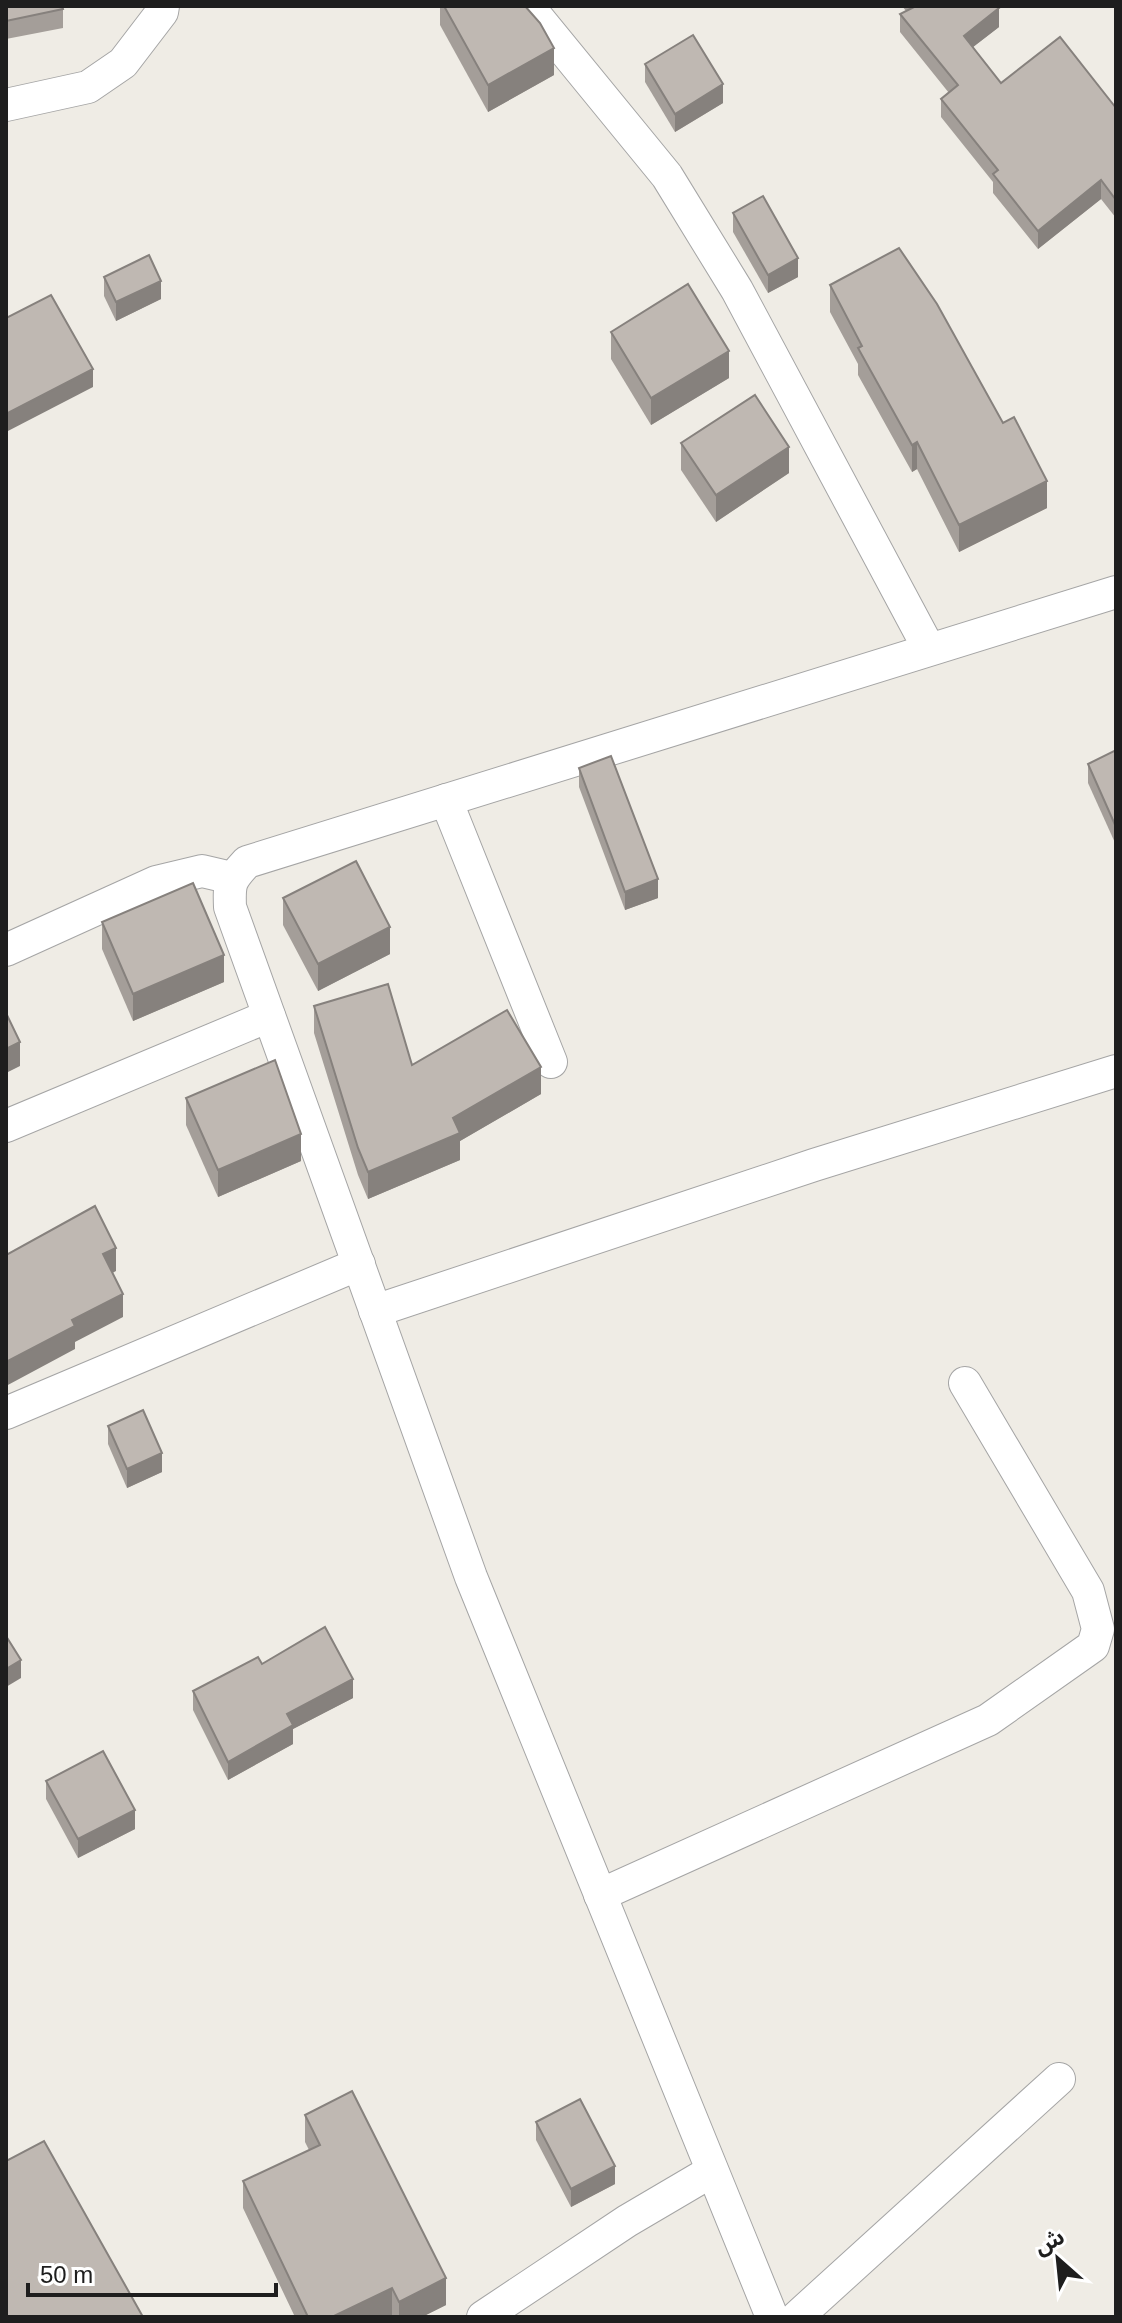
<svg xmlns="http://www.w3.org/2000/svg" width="1122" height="2323" viewBox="0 0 1122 2323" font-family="Arial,'Noto Sans Arabic',sans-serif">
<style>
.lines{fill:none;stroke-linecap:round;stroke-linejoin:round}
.minor-casing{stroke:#a5a5a5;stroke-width:34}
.minor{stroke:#fff;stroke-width:32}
.wall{fill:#a49e99}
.shaded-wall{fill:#86817d}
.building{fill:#bfb8b2;stroke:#86817d;stroke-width:2}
</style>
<rect width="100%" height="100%" fill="#efece5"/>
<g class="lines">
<!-- minor casing -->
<g class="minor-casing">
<g id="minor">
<path d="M 528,6 L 667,176 L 737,290 L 929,649"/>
<path d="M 6,105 L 88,87 L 123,63 L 162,12 L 163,6"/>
<path d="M 446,800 L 551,1062"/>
<path d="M 6,950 L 156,882 L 202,871 L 232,878"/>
<path d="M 6,1126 L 269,1016"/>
<path d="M 375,1311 L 814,1165 L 1116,1071"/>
<path d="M 6,1413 L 359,1264"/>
<path d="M 600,1895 L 988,1720 L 1093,1646 L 1098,1629 L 1088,1591 L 965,1383"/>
<path d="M 483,2317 L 627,2221 L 712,2171"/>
<path d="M 772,2317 L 471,1577 L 230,907 C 229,883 230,880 247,862 L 1116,592"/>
<path d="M 797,2317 L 1059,2079"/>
</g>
</g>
<!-- minor -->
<use href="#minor" class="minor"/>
</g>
<!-- wall -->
<g class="wall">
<path d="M 6,6 L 63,9 L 63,28 L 6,39 Z"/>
<path d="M 440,6 L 525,6 L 554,75 L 488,112 L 440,25 Z"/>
<path d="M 902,6 L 997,6 L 999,27 L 973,47 L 1001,83 L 1116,108 L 1116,218 L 1101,199 L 1038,249 L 993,193 L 993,182 L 941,117 L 941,99 L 949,93 L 900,32 L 900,14 L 906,11 Z"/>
<path d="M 645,64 L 723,103 L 675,132 L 645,82 Z"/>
<path d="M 733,213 L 798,277 L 768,293 L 733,232 Z"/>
<path d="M 104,277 L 161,299 L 116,321 L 104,296 Z"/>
<path d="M 830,285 L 1047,508 L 959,552 L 917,469 L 912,472 L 858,375 L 858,364 L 830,312 Z"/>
<path d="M 611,332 L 729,378 L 651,425 L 611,359 Z"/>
<path d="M 681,443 L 789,473 L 716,522 L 681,470 Z"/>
<path d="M 1116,750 L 1116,845 L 1088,783 L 1088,764 Z"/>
<path d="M 579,768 L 658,898 L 625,910 L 579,787 Z"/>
<path d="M 283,898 L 390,954 L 318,991 L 283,925 Z"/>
<path d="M 102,922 L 224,982 L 133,1021 L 102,949 Z"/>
<path d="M 314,1006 L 412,1065 L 541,1094 L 460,1141 L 460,1160 L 368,1199 L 358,1175 L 314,1033 Z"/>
<path d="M 186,1098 L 301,1161 L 218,1197 L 186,1125 Z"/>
<path d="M 108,1426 L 162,1472 L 127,1488 L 108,1444 Z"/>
<path d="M 262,1664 L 353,1698 L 293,1729 L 293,1744 L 228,1780 L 193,1710 L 193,1691 Z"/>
<path d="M 46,1781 L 135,1829 L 78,1858 L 46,1799 Z"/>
<path d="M 305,2115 L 446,2305 L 422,2317 L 393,2317 L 392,2315 L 388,2317 L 295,2317 L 243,2208 L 243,2181 L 309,2150 L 305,2142 Z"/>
<path d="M 536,2122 L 615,2184 L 571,2207 L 536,2140 Z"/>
</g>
<!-- shaded-wall -->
<g class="shaded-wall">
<path d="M 999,8 L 999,27 L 964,54 L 964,36 Z"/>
<path d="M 554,48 L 554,75 L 488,112 L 488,85 Z"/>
<path d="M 723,84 L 723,103 L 675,132 L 675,114 Z"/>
<path d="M 1101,180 L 1101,199 L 1038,249 L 1038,231 Z"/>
<path d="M 798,258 L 798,277 L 768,293 L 768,275 Z"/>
<path d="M 161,281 L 161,299 L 116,321 L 116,302 Z"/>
<path d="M 729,351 L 729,378 L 651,425 L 651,398 Z"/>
<path d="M 93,369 L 93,387 L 6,432 L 6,414 Z"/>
<path d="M 917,442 L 917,469 L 912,472 L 912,445 Z"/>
<path d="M 789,447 L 789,473 L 716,522 L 716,495 Z"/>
<path d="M 1047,481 L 1047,508 L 959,552 L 959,525 Z"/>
<path d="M 658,879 L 658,898 L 625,910 L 625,892 Z"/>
<path d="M 390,927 L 390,954 L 318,991 L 318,964 Z"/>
<path d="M 224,955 L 224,982 L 133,1021 L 133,994 Z"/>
<path d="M 20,1042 L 20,1066 L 6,1073 L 6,1049 Z"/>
<path d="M 541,1067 L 541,1094 L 460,1141 L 460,1160 L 368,1199 L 368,1172 L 453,1118 Z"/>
<path d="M 301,1134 L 301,1161 L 218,1197 L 218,1170 Z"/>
<path d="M 116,1248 L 116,1271 L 103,1278 L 103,1254 Z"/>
<path d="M 123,1294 L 123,1317 L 75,1342 L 75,1349 L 6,1386 L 6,1362 L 72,1320 Z"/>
<path d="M 162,1453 L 162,1472 L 127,1488 L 127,1469 Z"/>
<path d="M 21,1660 L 21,1678 L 6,1687 L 6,1669 Z"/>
<path d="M 353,1679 L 353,1698 L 293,1729 L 293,1744 L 228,1780 L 228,1762 L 287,1714 Z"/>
<path d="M 135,1810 L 135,1829 L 78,1858 L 78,1839 Z"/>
<path d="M 615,2166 L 615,2184 L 571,2207 L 571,2189 Z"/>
<path d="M 446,2278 L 446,2305 L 422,2317 L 399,2317 L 399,2302 Z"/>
<path d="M 392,2288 L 392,2315 L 388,2317 L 332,2317 Z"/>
</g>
<!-- building -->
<g class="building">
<path d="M 6,6 L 62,6 L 63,9 L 6,21 Z"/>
<path d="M 444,6 L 525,6 L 540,23 L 554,48 L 488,85 Z"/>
<path d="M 916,6 L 997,6 L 999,8 L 964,36 L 1001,83 L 1060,37 L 1116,108 L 1116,200 L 1101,180 L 1038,231 L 993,174 L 998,170 L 941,99 L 958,85 L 900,14 Z"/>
<path d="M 693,35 L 723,84 L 675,114 L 645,64 Z"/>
<path d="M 763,196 L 798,258 L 768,275 L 733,213 Z"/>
<path d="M 899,248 L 937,304 L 1003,423 L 1014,417 L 1047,481 L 959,525 L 917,442 L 912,445 L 858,348 L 862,346 L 830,285 Z"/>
<path d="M 149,255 L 161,281 L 116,302 L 104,277 Z"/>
<path d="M 688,284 L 729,351 L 651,398 L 611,332 Z"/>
<path d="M 51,295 L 93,369 L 6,414 L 6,318 Z"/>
<path d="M 755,395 L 789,447 L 716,495 L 681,443 Z"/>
<path d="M 1116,750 L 1116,827 L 1088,764 Z"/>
<path d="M 611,756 L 658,879 L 625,892 L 579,768 Z"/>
<path d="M 356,861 L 390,927 L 318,964 L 283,898 Z"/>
<path d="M 193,883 L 224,955 L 133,994 L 102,922 Z"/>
<path d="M 388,984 L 412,1065 L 507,1010 L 541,1067 L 453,1118 L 460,1133 L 368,1172 L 358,1148 L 314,1006 Z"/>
<path d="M 6,1013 L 20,1042 L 6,1049 Z"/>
<path d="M 275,1060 L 301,1134 L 218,1170 L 186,1098 Z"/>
<path d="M 95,1206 L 116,1248 L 103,1254 L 123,1294 L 72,1320 L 75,1326 L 6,1362 L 6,1255 Z"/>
<path d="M 143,1410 L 162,1453 L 127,1469 L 108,1426 Z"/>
<path d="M 325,1627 L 353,1679 L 287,1714 L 293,1725 L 228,1762 L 193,1691 L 258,1657 L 262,1664 Z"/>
<path d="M 6,1636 L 21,1660 L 6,1669 Z"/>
<path d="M 103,1751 L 135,1810 L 78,1839 L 46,1781 Z"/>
<path d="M 352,2091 L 446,2278 L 399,2302 L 392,2288 L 332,2317 L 308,2317 L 243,2181 L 320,2145 L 305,2115 Z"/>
<path d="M 580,2099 L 615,2166 L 571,2189 L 536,2122 Z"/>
<path d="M 44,2141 L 143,2317 L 6,2317 L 6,2161 Z"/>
</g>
<!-- border -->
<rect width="1122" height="2323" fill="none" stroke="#1e1e1e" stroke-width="16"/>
<!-- north arrow -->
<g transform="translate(1058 2259) rotate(333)" stroke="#ffffff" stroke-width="6" paint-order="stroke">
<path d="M0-6L14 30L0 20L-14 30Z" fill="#1e1e1e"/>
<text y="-12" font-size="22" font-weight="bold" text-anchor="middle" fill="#1e1e1e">ش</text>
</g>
<!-- scale -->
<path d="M28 2283v12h248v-12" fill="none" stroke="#1e1e1e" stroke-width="4"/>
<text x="40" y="2283" font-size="24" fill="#1e1e1e" stroke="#ffffff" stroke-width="6" paint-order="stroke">50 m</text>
</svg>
